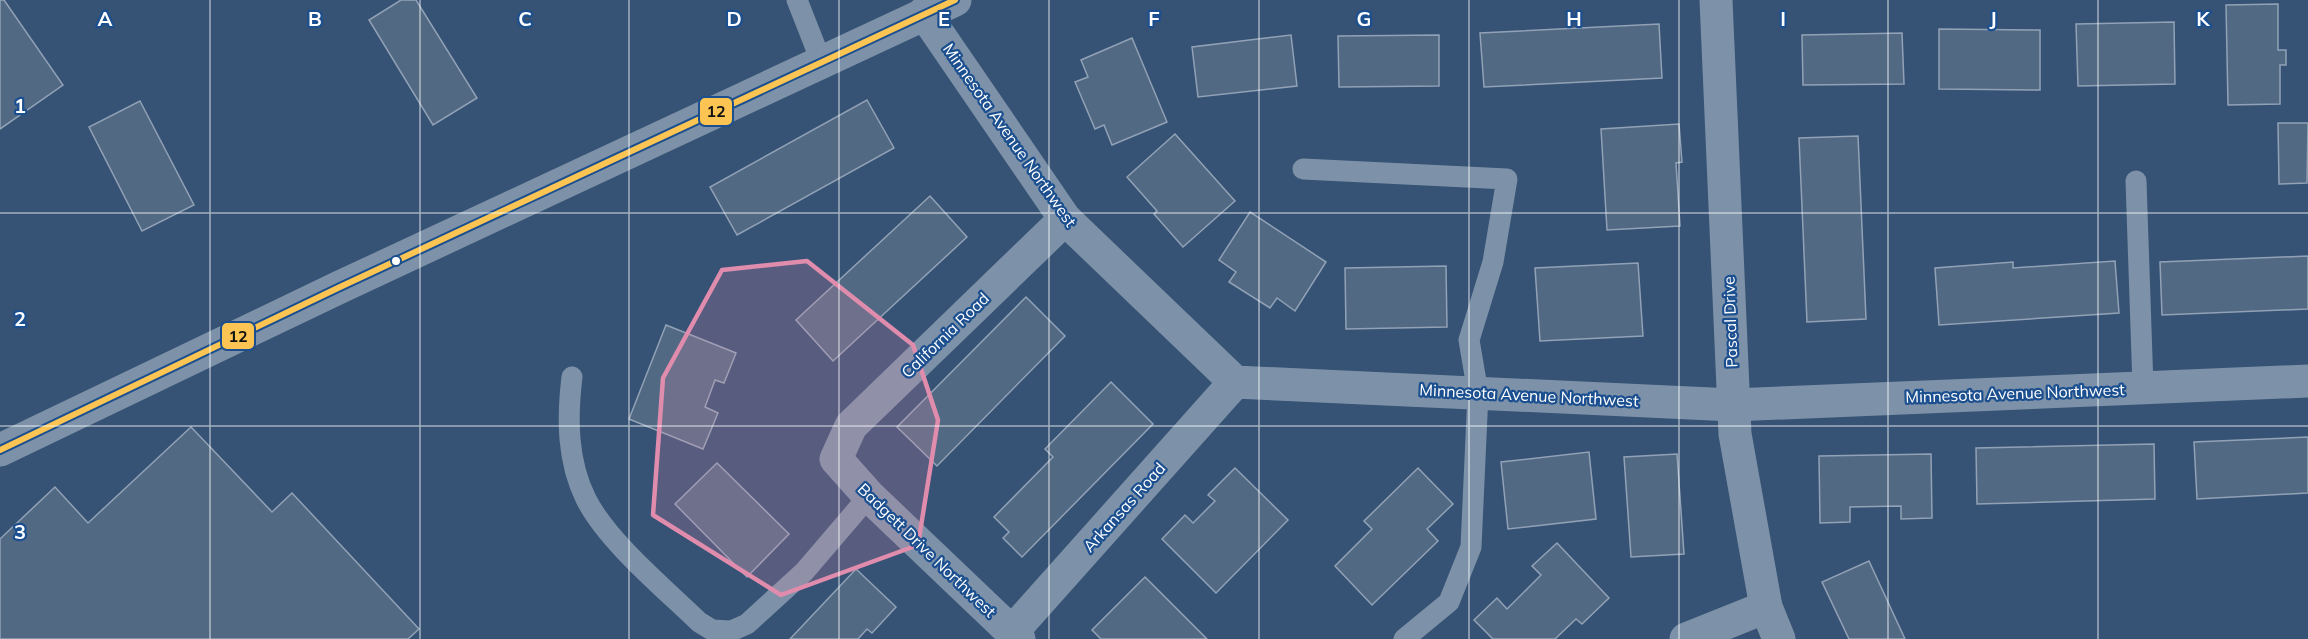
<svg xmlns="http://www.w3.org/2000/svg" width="2308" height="639" viewBox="0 0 2308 639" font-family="Mulish,sans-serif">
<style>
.building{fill:#526984;stroke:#92a2b6;stroke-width:1.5}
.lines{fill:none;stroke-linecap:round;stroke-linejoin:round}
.service{stroke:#7d92a8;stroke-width:21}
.minor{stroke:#7d92a8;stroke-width:33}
.tertiary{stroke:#7d92a8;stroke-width:33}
.bus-1-casing{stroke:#1b4f8f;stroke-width:10}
.bus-1{stroke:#fcc553;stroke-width:6}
.marked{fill:#e08cad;fill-opacity:0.2;stroke:#e08cad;stroke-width:4.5;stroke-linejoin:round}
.grid{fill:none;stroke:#fff;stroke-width:1.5;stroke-opacity:0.55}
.bus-dot{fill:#fff;stroke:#1b4f8f;stroke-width:2}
.labels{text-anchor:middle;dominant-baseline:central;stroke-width:4.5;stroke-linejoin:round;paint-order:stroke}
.street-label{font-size:16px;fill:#fff;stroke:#1b4f8f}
.grid-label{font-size:20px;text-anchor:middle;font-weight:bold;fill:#fff;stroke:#1b4f8f;stroke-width:4.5;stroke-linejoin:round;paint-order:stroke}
.line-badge{stroke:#1b4f8f;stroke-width:2}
.pale-badge-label{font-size:16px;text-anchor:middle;font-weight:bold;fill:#111}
</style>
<rect width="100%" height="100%" fill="#365274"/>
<!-- building -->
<g class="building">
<path d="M 0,0 L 4,0 L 63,85 L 0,129 Z"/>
<path d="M 401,0 L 416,0 L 477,98 L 433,125 L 369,20 Z"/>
<path d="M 2278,4 L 2278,50 L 2286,50 L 2286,65 L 2280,65 L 2280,104 L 2228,105 L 2226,5 Z"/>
<path d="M 2174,22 L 2175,84 L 2078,86 L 2076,24 Z"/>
<path d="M 1659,24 L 1662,78 L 1484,87 L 1480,33 Z"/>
<path d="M 1939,29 L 2040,30 L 2040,90 L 1939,89 Z"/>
<path d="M 1902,33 L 1904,84 L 1803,85 L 1802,35 Z"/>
<path d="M 1291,35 L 1297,86 L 1198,97 L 1192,47 Z"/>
<path d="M 1439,35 L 1439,86 L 1339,87 L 1338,36 Z"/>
<path d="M 1132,38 L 1167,122 L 1112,145 L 1104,125 L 1095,129 L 1075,82 L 1088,77 L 1081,60 Z"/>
<path d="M 867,100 L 894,148 L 737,235 L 710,187 Z"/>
<path d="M 140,101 L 194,205 L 142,231 L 89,127 Z"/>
<path d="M 2278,123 L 2308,123 L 2307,183 L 2279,184 Z"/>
<path d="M 1679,124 L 1682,162 L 1676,163 L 1680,226 L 1607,230 L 1601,129 Z"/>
<path d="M 1175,134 L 1235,201 L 1183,247 L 1154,214 L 1157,211 L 1127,177 Z"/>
<path d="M 1858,136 L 1866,319 L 1807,322 L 1799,138 Z"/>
<path d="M 930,196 L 967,237 L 833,361 L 796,320 Z"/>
<path d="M 1250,212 L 1326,262 L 1295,311 L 1277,298 L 1270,308 L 1229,282 L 1236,272 L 1219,260 Z"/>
<path d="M 2308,256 L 2308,309 L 2162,315 L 2160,262 Z"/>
<path d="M 2115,261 L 2119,313 L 1939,325 L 1935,268 L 2013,262 L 2013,268 Z"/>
<path d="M 1638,263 L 1643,336 L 1540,341 L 1535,268 Z"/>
<path d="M 1446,266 L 1447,327 L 1346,329 L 1345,268 Z"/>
<path d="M 1026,297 L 1065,336 L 937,466 L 897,427 Z"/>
<path d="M 666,325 L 736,353 L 724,383 L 715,380 L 705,407 L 718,413 L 703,449 L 629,419 Z"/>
<path d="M 1111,382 L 1153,424 L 1022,557 L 1003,538 L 1009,532 L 994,517 L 1053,457 L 1045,449 Z"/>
<path d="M 191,427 L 272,512 L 292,493 L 419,629 L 408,639 L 0,639 L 0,539 L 55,487 L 88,523 Z"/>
<path d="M 2308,437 L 2308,493 L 2197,499 L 2194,442 Z"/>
<path d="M 2154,444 L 2155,499 L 1977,504 L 1976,448 Z"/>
<path d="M 1589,452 L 1596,519 L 1508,529 L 1501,462 Z"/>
<path d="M 1677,454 L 1684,554 L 1631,557 L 1624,457 Z"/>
<path d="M 1931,454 L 1932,518 L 1901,519 L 1901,506 L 1850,507 L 1850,522 L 1820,523 L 1819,456 Z"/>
<path d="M 717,463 L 789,534 L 747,577 L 675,504 Z"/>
<path d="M 1235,468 L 1288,520 L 1216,593 L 1162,539 L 1185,515 L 1193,523 L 1215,501 L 1208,495 Z"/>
<path d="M 1418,468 L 1453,504 L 1427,529 L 1438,541 L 1372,605 L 1335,566 L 1372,529 L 1364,521 Z"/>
<path d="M 1557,543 L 1609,598 L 1582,624 L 1576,619 L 1555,639 L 1493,639 L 1474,620 L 1497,598 L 1507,609 L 1541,575 L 1532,566 Z"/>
<path d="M 1869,561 L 1905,639 L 1849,639 L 1822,582 Z"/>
<path d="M 856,569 L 896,607 L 872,633 L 867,629 L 858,639 L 790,639 Z"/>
<path d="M 1145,577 L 1207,639 L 1101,639 L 1092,630 Z"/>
</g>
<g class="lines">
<!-- service -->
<g class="service">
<path d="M 797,0 L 821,61"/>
<path d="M 1303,169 L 1507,179 L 1493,262 L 1469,340 L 1478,393 L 1471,547 L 1449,602 L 1404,639"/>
<path d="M 2136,181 L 2143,387"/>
<path d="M 572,377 C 567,418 567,461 586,499 C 607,541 664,588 699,622 L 712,630 L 731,631 L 747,624 L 804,572 L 869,496"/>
</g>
<!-- minor -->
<g class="minor">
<path d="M 1716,0 L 1735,434 L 1766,607 L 1779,639"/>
<path d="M 924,13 L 1065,219 L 1235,382 L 1733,405 L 2308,381"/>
<path d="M 1012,632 L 1235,382"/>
<path d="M 1019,639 L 869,496 L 836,459 L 851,426 L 1065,219"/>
<path d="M 1686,639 L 1766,607"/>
</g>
<!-- tertiary -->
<path class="tertiary" d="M 0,450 L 340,287 L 955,0"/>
<!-- bus-1 casing -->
<g class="bus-1-casing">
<path id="bus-1" d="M 0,450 L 340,287 L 955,0"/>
</g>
<!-- bus-1 -->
<use href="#bus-1" class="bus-1"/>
</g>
<!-- marked area -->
<path class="marked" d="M 807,261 L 913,345 L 938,420 L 918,545 L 781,595 L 653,515 L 663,378 L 722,270 Z"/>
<!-- grid -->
<path class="grid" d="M 210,0 L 210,639M 420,0 L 420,639M 629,0 L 629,639M 839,0 L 839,639M 1049,0 L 1049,639M 1259,0 L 1259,639M 1469,0 L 1469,639M 1679,0 L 1679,639M 1888,0 L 1888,639M 2098,0 L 2098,639M 0,213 L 2308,213M 0,426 L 2308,426"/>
<!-- markers -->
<circle class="bus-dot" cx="396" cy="261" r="5"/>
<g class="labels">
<!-- street labels -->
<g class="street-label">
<text transform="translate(1010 135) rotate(55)">Minnesota Avenue Northwest</text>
<text transform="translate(1730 322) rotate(-92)">Pascal Drive</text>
<text transform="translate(945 335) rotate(-44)">California Road</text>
<text transform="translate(2015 393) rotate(-2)">Minnesota Avenue Northwest</text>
<text transform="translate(1529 395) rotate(3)">Minnesota Avenue Northwest</text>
<text transform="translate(1124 507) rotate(-48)">Arkansas Road</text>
<text transform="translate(927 550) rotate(44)">Badgett Drive Northwest</text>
</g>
</g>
<g class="grid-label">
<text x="105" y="26">A</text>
<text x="315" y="26">B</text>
<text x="525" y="26">C</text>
<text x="734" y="26">D</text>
<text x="944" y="26">E</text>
<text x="1154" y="26">F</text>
<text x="1364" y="26">G</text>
<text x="1574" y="26">H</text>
<text x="1783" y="26">I</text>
<text x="1993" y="26">J</text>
<text x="2203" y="26">K</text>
<text x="20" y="113">1</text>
<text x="20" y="326">2</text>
<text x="20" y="539">3</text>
</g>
<g class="line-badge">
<rect x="699" y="97" width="34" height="29" rx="6" fill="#fcc553"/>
<rect x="221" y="322" width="34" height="28" rx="6" fill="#fcc553"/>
</g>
<g class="pale-badge-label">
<text x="716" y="117">12</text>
<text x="238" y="342">12</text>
</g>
</svg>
